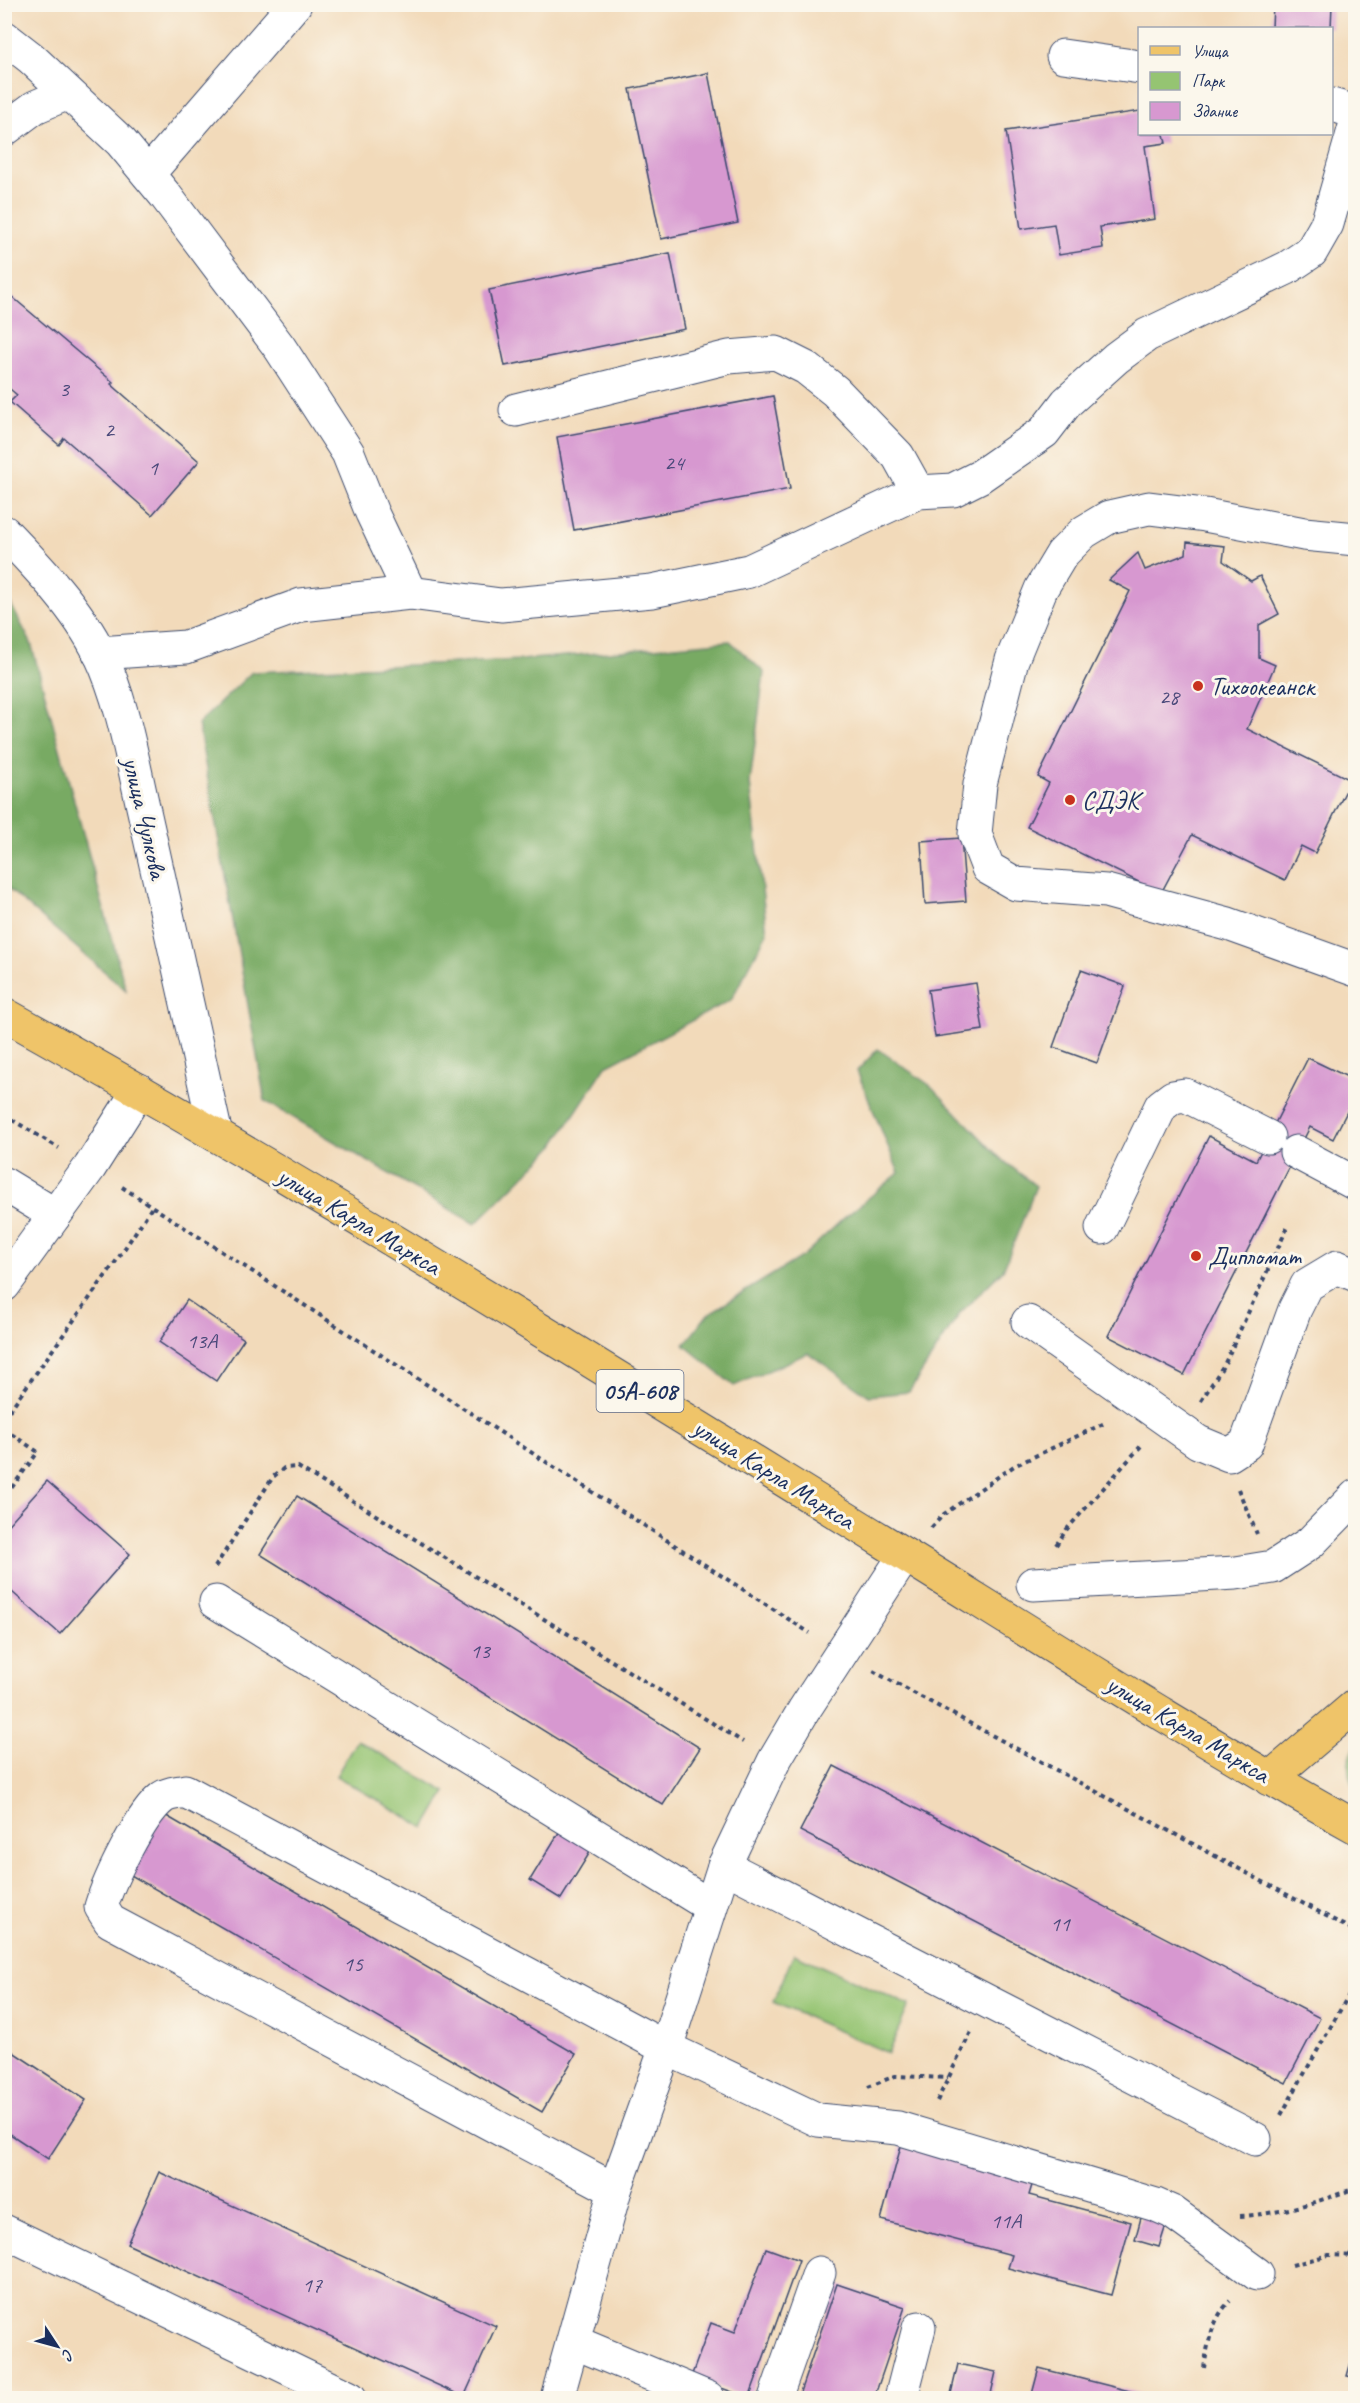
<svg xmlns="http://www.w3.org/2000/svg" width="1360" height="2403" viewBox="0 0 1360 2403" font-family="Caveat,sans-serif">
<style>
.green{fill:#95c472;stroke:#587a68;stroke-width:1.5}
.forest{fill:#78aa64;stroke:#4a6c61;stroke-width:1.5}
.building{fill:#d798d0}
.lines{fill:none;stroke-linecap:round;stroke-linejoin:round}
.minor-casing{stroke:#3b496c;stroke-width:35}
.major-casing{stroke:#3b496c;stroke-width:35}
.highway-casing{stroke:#3b496c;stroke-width:35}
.path{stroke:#3b496c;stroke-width:4;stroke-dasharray:4.5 4.5;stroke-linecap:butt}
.minor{stroke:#fff;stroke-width:33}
.major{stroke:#efc469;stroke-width:33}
.highway{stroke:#efc469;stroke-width:33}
.poi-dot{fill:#c8321e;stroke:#fbf7ec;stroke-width:2}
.labels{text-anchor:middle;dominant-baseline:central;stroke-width:6;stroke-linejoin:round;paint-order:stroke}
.number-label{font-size:22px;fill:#4a497a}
.shield{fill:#fbf7ec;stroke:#5e6b89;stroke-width:1.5}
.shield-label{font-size:24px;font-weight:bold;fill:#1b2f5e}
.poi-label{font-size:26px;fill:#1b2f5e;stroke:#fbf7ec;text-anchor:start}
.street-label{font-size:26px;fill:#1b2f5e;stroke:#fbf7ec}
</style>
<rect width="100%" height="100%" fill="#fbf7ec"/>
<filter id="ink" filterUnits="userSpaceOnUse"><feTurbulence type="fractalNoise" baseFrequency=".0167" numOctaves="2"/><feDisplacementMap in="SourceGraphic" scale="12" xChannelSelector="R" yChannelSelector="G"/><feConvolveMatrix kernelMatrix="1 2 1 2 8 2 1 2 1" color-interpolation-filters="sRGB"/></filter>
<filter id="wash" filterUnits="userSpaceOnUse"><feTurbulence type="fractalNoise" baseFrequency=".008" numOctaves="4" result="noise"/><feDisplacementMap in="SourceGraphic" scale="24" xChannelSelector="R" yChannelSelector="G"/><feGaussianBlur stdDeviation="1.35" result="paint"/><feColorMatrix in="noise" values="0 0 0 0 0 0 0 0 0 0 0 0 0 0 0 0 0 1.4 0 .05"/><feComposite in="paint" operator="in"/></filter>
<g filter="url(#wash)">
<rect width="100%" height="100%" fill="#f2daba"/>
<!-- green -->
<g class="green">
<path d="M 357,1740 L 446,1792 L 425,1828 L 336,1776 Z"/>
<path d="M 1355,1747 L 1355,1789 C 1347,1776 1346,1760 1355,1747 Z"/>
<path d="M 794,1954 L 909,2005 L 888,2053 L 773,2002 Z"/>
</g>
<!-- forest -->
<g class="forest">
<path d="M 5,593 L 31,643 L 126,990 L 5,886 Z"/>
<path d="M 730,641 L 764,672 L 750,783 L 767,933 L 731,1000 L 606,1066 L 552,1148 L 475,1224 L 265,1101 L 198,724 L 252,672 L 521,660 Z"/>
<path d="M 878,1049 L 931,1086 L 999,1157 L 1036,1186 L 1003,1270 L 960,1313 L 909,1392 L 869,1396 L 808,1353 L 734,1386 L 684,1345 L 708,1314 L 803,1256 L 844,1218 L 899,1173 L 857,1071 Z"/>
</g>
<g id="blocks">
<!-- building -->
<g class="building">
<path d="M 1273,4 L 1332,4 L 1331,28 L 1272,28 Z"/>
<path d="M 708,73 L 738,223 L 661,239 L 630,89 Z"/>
<path d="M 1140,111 L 1140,134 L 1164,134 L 1166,143 L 1145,146 L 1155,219 L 1100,227 L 1103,248 L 1059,255 L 1054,224 L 1021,229 L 1006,131 Z"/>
<path d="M 670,253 L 685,329 L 505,366 L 489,290 Z"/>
<path d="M 4,290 L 113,382 L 111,384 L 199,461 L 152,515 L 64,438 L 59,445 L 10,402 L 17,395 L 4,384 Z"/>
<path d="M 773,396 L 790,489 L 574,530 L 557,437 Z"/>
<path d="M 1187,542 L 1225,546 L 1223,561 L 1251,581 L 1260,576 L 1279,614 L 1259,625 L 1259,658 L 1275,665 L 1247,729 L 1351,780 L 1315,853 L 1301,846 L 1285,880 L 1192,835 L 1161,893 L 1027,827 L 1049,783 L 1038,777 L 1130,591 L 1109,580 L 1138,553 L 1145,570 L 1186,554 Z"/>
<path d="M 961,838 L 966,901 L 925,904 L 921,841 Z"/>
<path d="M 1081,970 L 1125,986 L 1097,1063 L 1053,1047 Z"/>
<path d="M 976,983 L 983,1030 L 935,1037 L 928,990 Z"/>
<path d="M 1308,1058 L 1356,1081 L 1356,1094 L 1333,1139 L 1310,1127 L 1184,1375 L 1108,1336 L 1209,1136 L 1256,1161 Z"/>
<path d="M 187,1300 L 244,1339 L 216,1381 L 159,1342 Z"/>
<path d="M 47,1481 L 130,1554 L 60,1634 L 4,1585 L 4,1529 Z"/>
<path d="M 297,1496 L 700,1748 L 663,1805 L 260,1554 Z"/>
<path d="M 834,1766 L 1320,2018 L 1286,2083 L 800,1831 Z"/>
<path d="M 163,1814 L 576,2054 L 542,2112 L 129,1874 Z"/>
<path d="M 561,1829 L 592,1849 L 561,1899 L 530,1880 Z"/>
<path d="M 4,2046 L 86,2100 L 48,2159 L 4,2130 Z"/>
<path d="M 901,2146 L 1033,2182 L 1029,2195 L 1131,2222 L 1111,2295 L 1008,2268 L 1012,2255 L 881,2220 Z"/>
<path d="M 159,2172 L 496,2326 L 464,2397 L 127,2244 Z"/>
<path d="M 1142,2214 L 1167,2222 L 1159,2247 L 1135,2240 Z"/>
<path d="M 766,2248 L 799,2260 L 749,2398 L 691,2377 L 711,2323 L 735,2332 Z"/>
<path d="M 837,2284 L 905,2307 L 874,2398 L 798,2398 Z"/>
<path d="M 1355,2348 L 1356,2348 L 1356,2378 L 1347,2376 Z"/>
<path d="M 958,2364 L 996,2372 L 990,2398 L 950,2398 Z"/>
<path d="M 1039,2368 L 1157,2398 L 1031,2398 Z"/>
</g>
</g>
</g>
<g filter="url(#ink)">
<use href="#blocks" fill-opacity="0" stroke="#3b496c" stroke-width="1.5"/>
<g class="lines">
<!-- minor casing -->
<g class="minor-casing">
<g id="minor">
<path d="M 4,37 L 31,58 L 121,142 L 165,195 L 280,348 L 348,453 L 372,513 L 410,593"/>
<path d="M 1063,56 L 1140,67"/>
<path d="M 1332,105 L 1356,112"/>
<path d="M 4,130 L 35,107 L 68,93"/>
<path d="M 148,174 L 295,4"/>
<path d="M 516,410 L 729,357 L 776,353 L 806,368 L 835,391 L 898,456 L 918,492"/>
<path d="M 4,532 C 38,567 78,609 100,654 C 123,702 132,759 144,811 C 169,919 192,1027 216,1135"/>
<path d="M 1356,539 L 1304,534 L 1205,515 L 1149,508 L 1109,517 L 1084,532 L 1062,554 L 1041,589 L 1012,660 L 980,784 L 975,834 L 988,868 L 1016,884 L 1106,891 L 1228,924 L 1356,970"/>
<path d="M 99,653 L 186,647 L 301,605 L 410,593 L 501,605 L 652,591 L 749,571 L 918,492 L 953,490 L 979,477 L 1044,432 L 1067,402 L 1116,358 L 1147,335 L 1287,268 L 1311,252 L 1327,224 L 1356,123"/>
<path d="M 1296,1152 L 1356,1184"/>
<path d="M 4,1184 L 55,1215"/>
<path d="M 1102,1228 L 1161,1106 L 1173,1097 L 1185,1095 L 1268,1137"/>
<path d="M 4,1285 L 90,1167 L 139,1090"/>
<path d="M 1028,1322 L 1198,1442 L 1229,1455 L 1246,1444 L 1295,1309 L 1307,1285 L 1337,1267 L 1356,1275"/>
<path d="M 1033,1584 L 1236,1573 L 1273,1567 L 1310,1543 L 1356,1496"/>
<path d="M 216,1602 L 710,1906"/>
<path d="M 724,1866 L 1255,2139"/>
<path d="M 615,2190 L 110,1921 L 101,1907 C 109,1880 141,1813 163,1797 C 169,1793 178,1793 185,1791 L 666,2048 L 818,2120 L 898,2128 L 1156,2205 L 1172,2212 L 1257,2274"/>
<path d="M 4,2231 L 350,2398"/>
<path d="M 574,2342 L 708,2398"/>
<path d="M 557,2398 L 615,2190 L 666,2048 L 724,1866 L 774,1761 L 804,1710 L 905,1555"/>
<path d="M 775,2398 L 819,2273"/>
<path d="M 901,2398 L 919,2328"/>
</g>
</g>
<!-- major casing -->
<g class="major-casing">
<path id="major" d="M 1269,1779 L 1356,1705"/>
</g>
<!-- highway casing -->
<g class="highway-casing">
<path id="highway" d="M 4,1014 C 302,1180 591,1361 881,1540 C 1038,1637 1194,1737 1356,1827"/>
</g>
<!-- path -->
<g class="path">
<path d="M 4,1115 L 59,1148"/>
<path d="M 122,1187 L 810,1633"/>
<path d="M 1201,1401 L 1225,1363 L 1289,1224"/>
<path d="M 4,1418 L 119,1257 L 152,1207"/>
<path d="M 4,1429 L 38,1452 L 4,1498"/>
<path d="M 1238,1489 L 1257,1534"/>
<path d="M 931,1528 L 944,1514 L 1014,1466 L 1105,1423"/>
<path d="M 1056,1545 L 1067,1529 L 1141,1446"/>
<path d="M 215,1567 L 273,1477 L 284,1468 L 298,1467 L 743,1742"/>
<path d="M 873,1671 L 1356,1932"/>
<path d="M 868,2087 L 895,2076 L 948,2078"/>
<path d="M 937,2101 L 971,2032"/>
<path d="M 1281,2115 L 1356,1982"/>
<path d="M 1240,2216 C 1281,2214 1317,2202 1356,2188"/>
<path d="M 1349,2256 L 1356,2247"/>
<path d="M 1292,2265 L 1329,2255 L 1356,2256"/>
<path d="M 1204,2368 C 1208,2343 1212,2319 1230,2301"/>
</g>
<!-- minor -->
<use href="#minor" class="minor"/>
<!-- major -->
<use href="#major" class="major"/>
<!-- highway -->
<use href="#highway" class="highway"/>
</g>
</g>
<!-- markers -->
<g class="poi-dot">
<circle cx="1198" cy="686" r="6"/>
<circle cx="1070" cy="800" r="6"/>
<circle cx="1196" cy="1256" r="6"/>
</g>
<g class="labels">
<!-- number labels -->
<g class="number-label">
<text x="64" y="389">3</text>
<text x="109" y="430">2</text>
<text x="674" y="463">24</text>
<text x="153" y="468">1</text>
<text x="1169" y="697">28</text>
<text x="202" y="1341">13А</text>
<text x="480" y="1651">13</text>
<text x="1060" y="1924">11</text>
<text x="353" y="1964">15</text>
<text x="1006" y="2221">11А</text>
<text x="312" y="2285">17</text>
</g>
<!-- shield labels -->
<rect class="shield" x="596.5" y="1370" width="87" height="42" rx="4.5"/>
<g class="shield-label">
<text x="640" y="1391">05А-608</text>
</g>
<!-- poi labels -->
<g class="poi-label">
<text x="1210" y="686">Тихоокеанск</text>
<text x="1082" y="800">СДЭК</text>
<text x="1208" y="1256">Дипломат</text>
</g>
<!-- street labels -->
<g class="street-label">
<text transform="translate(145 818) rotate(77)">улица Чулкова</text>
<text transform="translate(359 1221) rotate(31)">улица Карла Маркса</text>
<text transform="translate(774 1474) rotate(32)">улица Карла Маркса</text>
<text transform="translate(1188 1729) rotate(31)">улица Карла Маркса</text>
</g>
</g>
<!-- margin -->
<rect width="1360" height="2403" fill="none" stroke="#fbf7ec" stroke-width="24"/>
<!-- legend -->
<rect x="1138" y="27" width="195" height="108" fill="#fbf7ec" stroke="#a1a7b3" stroke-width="1.5"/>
<rect x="1150" y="46" width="30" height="9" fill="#efc469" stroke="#a1a7b3" stroke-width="1.5"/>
<text x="1192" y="57" font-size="18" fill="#1b2f5e">Улица</text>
<rect x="1150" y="72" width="30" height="18" fill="#95c472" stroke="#a1a7b3" stroke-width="1.5"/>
<text x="1192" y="87" font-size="18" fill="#1b2f5e">Парк</text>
<rect x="1150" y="102" width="30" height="18" fill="#d798d0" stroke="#a1a7b3" stroke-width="1.5"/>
<text x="1192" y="117" font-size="18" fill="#1b2f5e">Здание</text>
<!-- north arrow -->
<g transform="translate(57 2346) rotate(126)" stroke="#fbf7ec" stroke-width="4.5" paint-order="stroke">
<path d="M0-4.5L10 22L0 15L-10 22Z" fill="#1b2f5e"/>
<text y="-9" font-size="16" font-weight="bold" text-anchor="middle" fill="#1b2f5e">С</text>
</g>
</svg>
